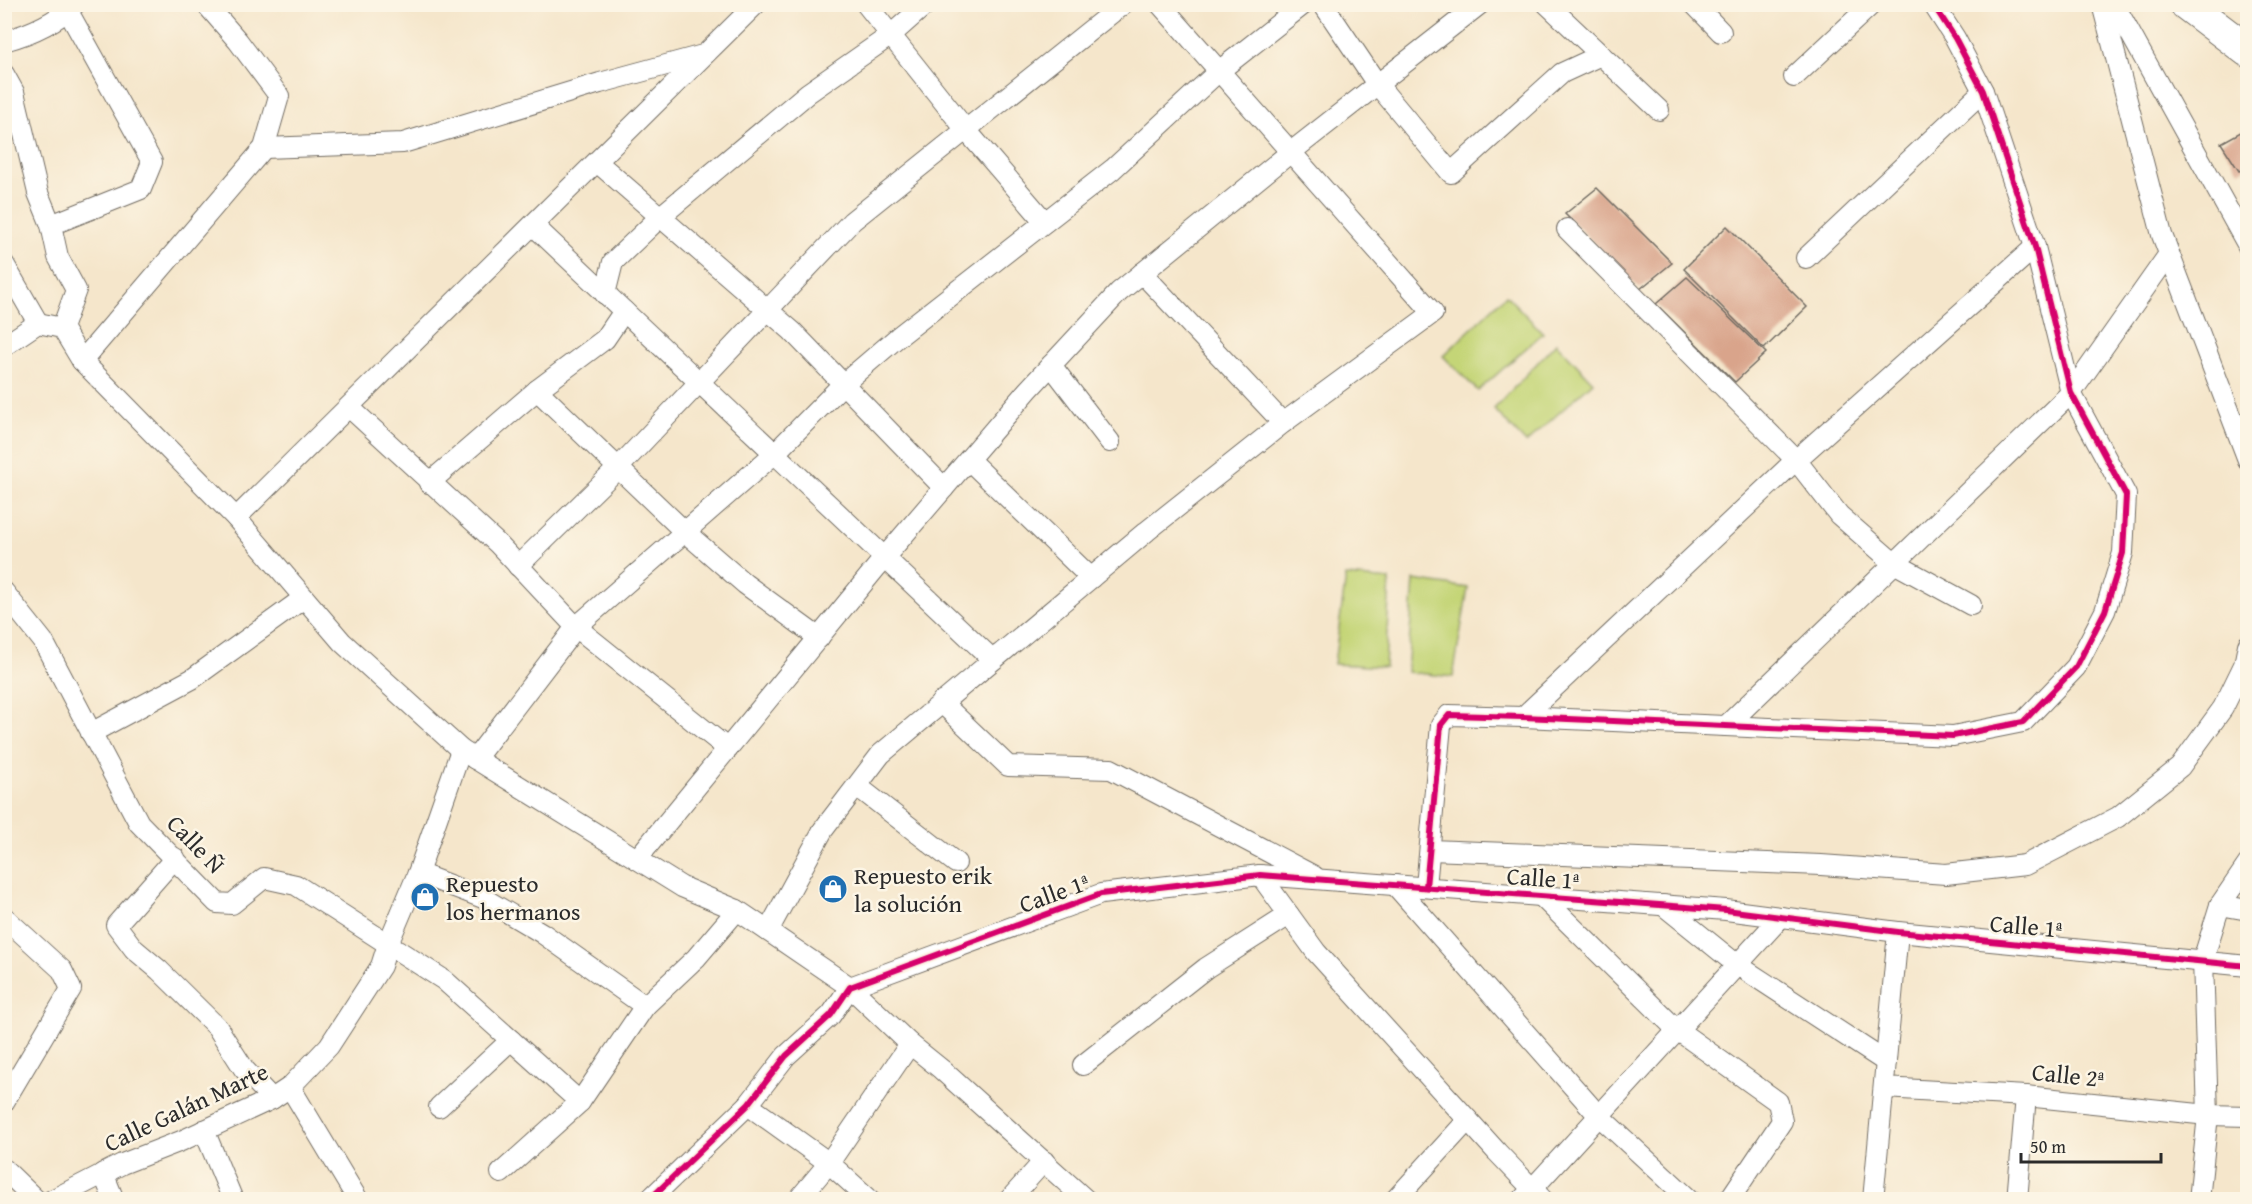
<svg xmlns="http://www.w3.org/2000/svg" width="2252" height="1204" viewBox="0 0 2252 1204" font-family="'Gentium Book Plus',serif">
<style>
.green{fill:#c4d577;stroke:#788051;stroke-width:1.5}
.building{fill:#d9a48b}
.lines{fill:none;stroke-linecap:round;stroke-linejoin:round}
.street-casing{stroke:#726c63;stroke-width:22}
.primary-casing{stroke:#726c63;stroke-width:34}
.street{stroke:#fff;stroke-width:20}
.primary{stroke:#fff;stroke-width:32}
.cycleway-casing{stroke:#fcf5e5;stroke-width:10}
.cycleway{stroke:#d6006c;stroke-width:6}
.labels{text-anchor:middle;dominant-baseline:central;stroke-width:5;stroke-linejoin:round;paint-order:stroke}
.street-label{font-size:24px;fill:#2b2b2b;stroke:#fcf5e5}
.poi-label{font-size:24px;fill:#2b2b2b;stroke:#fcf5e5;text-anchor:start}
</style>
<rect width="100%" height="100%" fill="#fcf5e5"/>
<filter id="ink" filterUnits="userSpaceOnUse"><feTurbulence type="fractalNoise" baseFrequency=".0167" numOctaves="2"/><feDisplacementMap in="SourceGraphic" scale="12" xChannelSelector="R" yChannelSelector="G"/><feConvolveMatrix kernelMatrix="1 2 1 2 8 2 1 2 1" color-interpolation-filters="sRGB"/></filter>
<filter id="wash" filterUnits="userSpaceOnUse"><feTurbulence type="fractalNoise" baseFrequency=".008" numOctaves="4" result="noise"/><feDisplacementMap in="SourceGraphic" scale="24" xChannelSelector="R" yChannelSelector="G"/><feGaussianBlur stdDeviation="1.35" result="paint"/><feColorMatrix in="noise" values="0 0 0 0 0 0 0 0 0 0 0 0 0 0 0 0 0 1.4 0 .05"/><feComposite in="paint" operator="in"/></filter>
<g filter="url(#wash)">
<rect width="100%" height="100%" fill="#f5e6cb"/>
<!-- green -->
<g class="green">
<path d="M 1506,295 L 1543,333 L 1478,391 L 1443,356 Z"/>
<path d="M 1556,343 L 1593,382 L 1526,443 L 1494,409 Z"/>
<path d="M 1346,576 L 1390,580 L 1385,667 L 1334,664 Z"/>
<path d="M 1414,580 L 1468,588 L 1453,677 L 1407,672 Z"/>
</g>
<g id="blocks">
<!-- building -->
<g class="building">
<path d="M 2248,128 L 2248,167 L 2239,171 L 2221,143 Z"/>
<path d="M 1597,188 L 1672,263 L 1640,289 L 1565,214 Z"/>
<path d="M 1727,226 L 1807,307 L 1764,349 L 1684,269 Z"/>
<path d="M 1687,277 L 1766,353 L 1735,382 L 1656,304 Z"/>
</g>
</g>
</g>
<g filter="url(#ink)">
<use href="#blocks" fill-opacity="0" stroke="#726c63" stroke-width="1.5"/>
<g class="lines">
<!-- street casing -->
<g class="street-casing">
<g id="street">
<path d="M 866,4 L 966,130 L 1045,222"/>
<path d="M 1323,4 L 1377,84 L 1451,173 L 1562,73 L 1601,55"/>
<path d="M 1547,4 L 1659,110"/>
<path d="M 1694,4 L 1721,32"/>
<path d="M 2102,4 L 2162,235 L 2248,460"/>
<path d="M 2114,4 L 2248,246"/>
<path d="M 4,41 C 30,34 56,22 75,4"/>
<path d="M 4,74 L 14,92 L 38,193 L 51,225 L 58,257 L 76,290 L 62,328"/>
<path d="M 1794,77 L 1872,4"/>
<path d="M 264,148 L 403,143 L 600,83 L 703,55"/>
<path d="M 597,162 L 792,331 L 944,488"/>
<path d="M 51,225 L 141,189 L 152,162 L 64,4"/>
<path d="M 533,225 L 993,660"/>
<path d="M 1567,229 L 1796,460 L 1839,515 L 1894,563 L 1971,605"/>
<path d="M 1806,258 L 1983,91"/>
<path d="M 4,264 L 38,323"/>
<path d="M 1142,273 L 1283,423"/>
<path d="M 605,294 L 613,262 L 661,216 L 808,93 L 891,35 L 926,4"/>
<path d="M 4,346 L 38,323 L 62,328 L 82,361 L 236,518 L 342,642 L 461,750 L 682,887 L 737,910 L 850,987 L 910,1044 L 941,1069 L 1086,1200"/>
<path d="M 82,361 L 264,148 L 279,96 L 238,41 L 206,4"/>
<path d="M 1051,365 L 1110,442"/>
<path d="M 537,390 L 685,532 L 745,584 L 819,638"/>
<path d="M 349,407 L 498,544 L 576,627 L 728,749"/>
<path d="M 969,460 L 1091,578"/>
<path d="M 429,483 L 537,390 L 605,339 L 624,311"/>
<path d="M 236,518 L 756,4"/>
<path d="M 518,566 L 618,468 L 852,221 L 1123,4"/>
<path d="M 4,592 L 43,641 L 139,823 L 217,903 L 232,904 L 264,878 L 296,885 L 444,980 L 580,1102"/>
<path d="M 941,702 L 1008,766 L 1111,769 L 1314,876"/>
<path d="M 1523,717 L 1796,460 L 2035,247"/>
<path d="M 1726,726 L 2071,393 L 2169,254"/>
<path d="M 91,733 L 192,679 L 304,598"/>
<path d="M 475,759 L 576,627 L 774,454 L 843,384 L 898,337 L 1113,169 L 1219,71 L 1304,4"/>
<path d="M 857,786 L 956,863"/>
<path d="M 1430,850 L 1821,865 L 1946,874 L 2025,865 L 2118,817 L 2180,767 L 2223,708 L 2244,665 L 2248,645"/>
<path d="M 175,858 L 116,925 L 134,949 L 159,970 L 217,1027 L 244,1069 L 272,1099"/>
<path d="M 637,859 L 884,558 L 1028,390 L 1119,292 L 1291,152 L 1480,4"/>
<path d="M 418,873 L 483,898 L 542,933 L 645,1006 L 696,958 L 737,910"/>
<path d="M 1260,875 L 1316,952 L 1497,1152 L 1543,1200"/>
<path d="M 1395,885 L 1598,1115 L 1690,1200"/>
<path d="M 1426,887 L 1441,725 L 1449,715 L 1523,717 L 1953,736 L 2023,722 L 2076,667 L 2105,611 L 2123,553 L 2126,495 L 2071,393 L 2035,247 L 1983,91 L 1955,38 L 1933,4"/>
<path d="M 1541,896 L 1676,1029 L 1778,1102 L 1782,1121 L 1729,1200"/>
<path d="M 1663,905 L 1736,964 L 1886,1062"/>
<path d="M 2220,905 L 2248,910"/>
<path d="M 4,917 L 62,970 L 71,989 L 4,1102"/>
<path d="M 768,931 L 823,830 L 881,754 L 1147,531 L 1283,423 L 1433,313 L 1160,4"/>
<path d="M 1083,1065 L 1206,968 L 1289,915"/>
<path d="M 290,1087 L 358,1200"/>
<path d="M 1884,1088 L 2026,1096 L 2208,1115 L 2248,1116"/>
<path d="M 748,1105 L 829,1163 L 870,1200"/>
<path d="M 439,1107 L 511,1040"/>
<path d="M 204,1130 L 233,1200"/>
<path d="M 4,1169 L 36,1200"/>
<path d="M 103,1173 L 114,1200"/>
<path d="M 501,1173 L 580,1102 L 645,1006"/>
<path d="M 52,1200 L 122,1164 L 181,1141 L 272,1099 L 290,1087 L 329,1046 L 381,966 L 388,944 L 418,873 L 461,750"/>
<path d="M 649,1200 L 748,1105 L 786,1056 L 831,1015 L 850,987 L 1101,894 L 1260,875 L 1726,910 L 1898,932 L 2248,966"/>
<path d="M 798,1200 L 829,1163 L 910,1044"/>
<path d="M 1009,1200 L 1044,1161"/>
<path d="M 1395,1200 L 1468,1120"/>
<path d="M 1522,1200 L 1781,917"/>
<path d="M 1873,1200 L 1898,932"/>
<path d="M 2017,1200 L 2026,1096"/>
<path d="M 2199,1200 L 2208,1115 L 2203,960 L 2220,905 L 2248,864"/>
</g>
</g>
<!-- primary casing -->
<g class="primary-casing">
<path id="primary" d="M 2186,4 L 2248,51"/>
</g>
<!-- street -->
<use href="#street" class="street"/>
<!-- primary -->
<use href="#primary" class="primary"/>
<!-- cycleway casing -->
<g class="cycleway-casing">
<g id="cycleway">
<path d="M 1426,887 L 1441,725 L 1449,715 L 1523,717 L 1953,736 L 2023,722 L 2076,667 L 2105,611 L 2123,553 L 2126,495 L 2071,393 L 2035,247 L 1983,91 L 1955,38 L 1933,4"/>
<path d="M 649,1200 L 748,1105 L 786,1056 L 831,1015 L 850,987 L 1101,894 L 1260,875 L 1726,910 L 1898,932 L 2248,966"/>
</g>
</g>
<!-- cycleway -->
<use href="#cycleway" class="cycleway"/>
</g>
</g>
<!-- icons -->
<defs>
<g id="shop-disc" transform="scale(1.5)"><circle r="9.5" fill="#1f6fb2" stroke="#fcf5e5"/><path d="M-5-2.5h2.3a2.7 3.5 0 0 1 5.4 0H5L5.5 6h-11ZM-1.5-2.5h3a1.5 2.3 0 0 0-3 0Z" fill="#fff"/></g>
</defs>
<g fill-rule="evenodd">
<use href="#shop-disc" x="833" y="889"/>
<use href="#shop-disc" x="425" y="897"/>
</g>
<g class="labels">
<!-- street labels -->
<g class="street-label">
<text transform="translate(196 844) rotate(46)">Calle Ñ</text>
<text transform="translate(1543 878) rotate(4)">Calle 1ª</text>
<text transform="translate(1054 893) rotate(-20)">Calle 1ª</text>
<text transform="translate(2026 926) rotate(5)">Calle 1ª</text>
<text transform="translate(2068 1075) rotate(6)">Calle 2ª</text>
<text transform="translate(186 1107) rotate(-25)">Calle Galán Marte</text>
</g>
<!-- poi labels -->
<g class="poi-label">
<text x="854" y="875">Repuesto erik<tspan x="854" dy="28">la solución</tspan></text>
<text x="446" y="883">Repuesto<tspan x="446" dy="28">los hermanos</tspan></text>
</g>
</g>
<!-- margin -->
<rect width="2252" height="1204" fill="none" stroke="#fcf5e5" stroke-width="24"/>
<!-- scale -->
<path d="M2021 1153v9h140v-9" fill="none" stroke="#2b2b2b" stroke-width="3"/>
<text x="2030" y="1153" font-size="18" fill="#2b2b2b" stroke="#fcf5e5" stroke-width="4.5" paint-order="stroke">50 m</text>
</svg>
